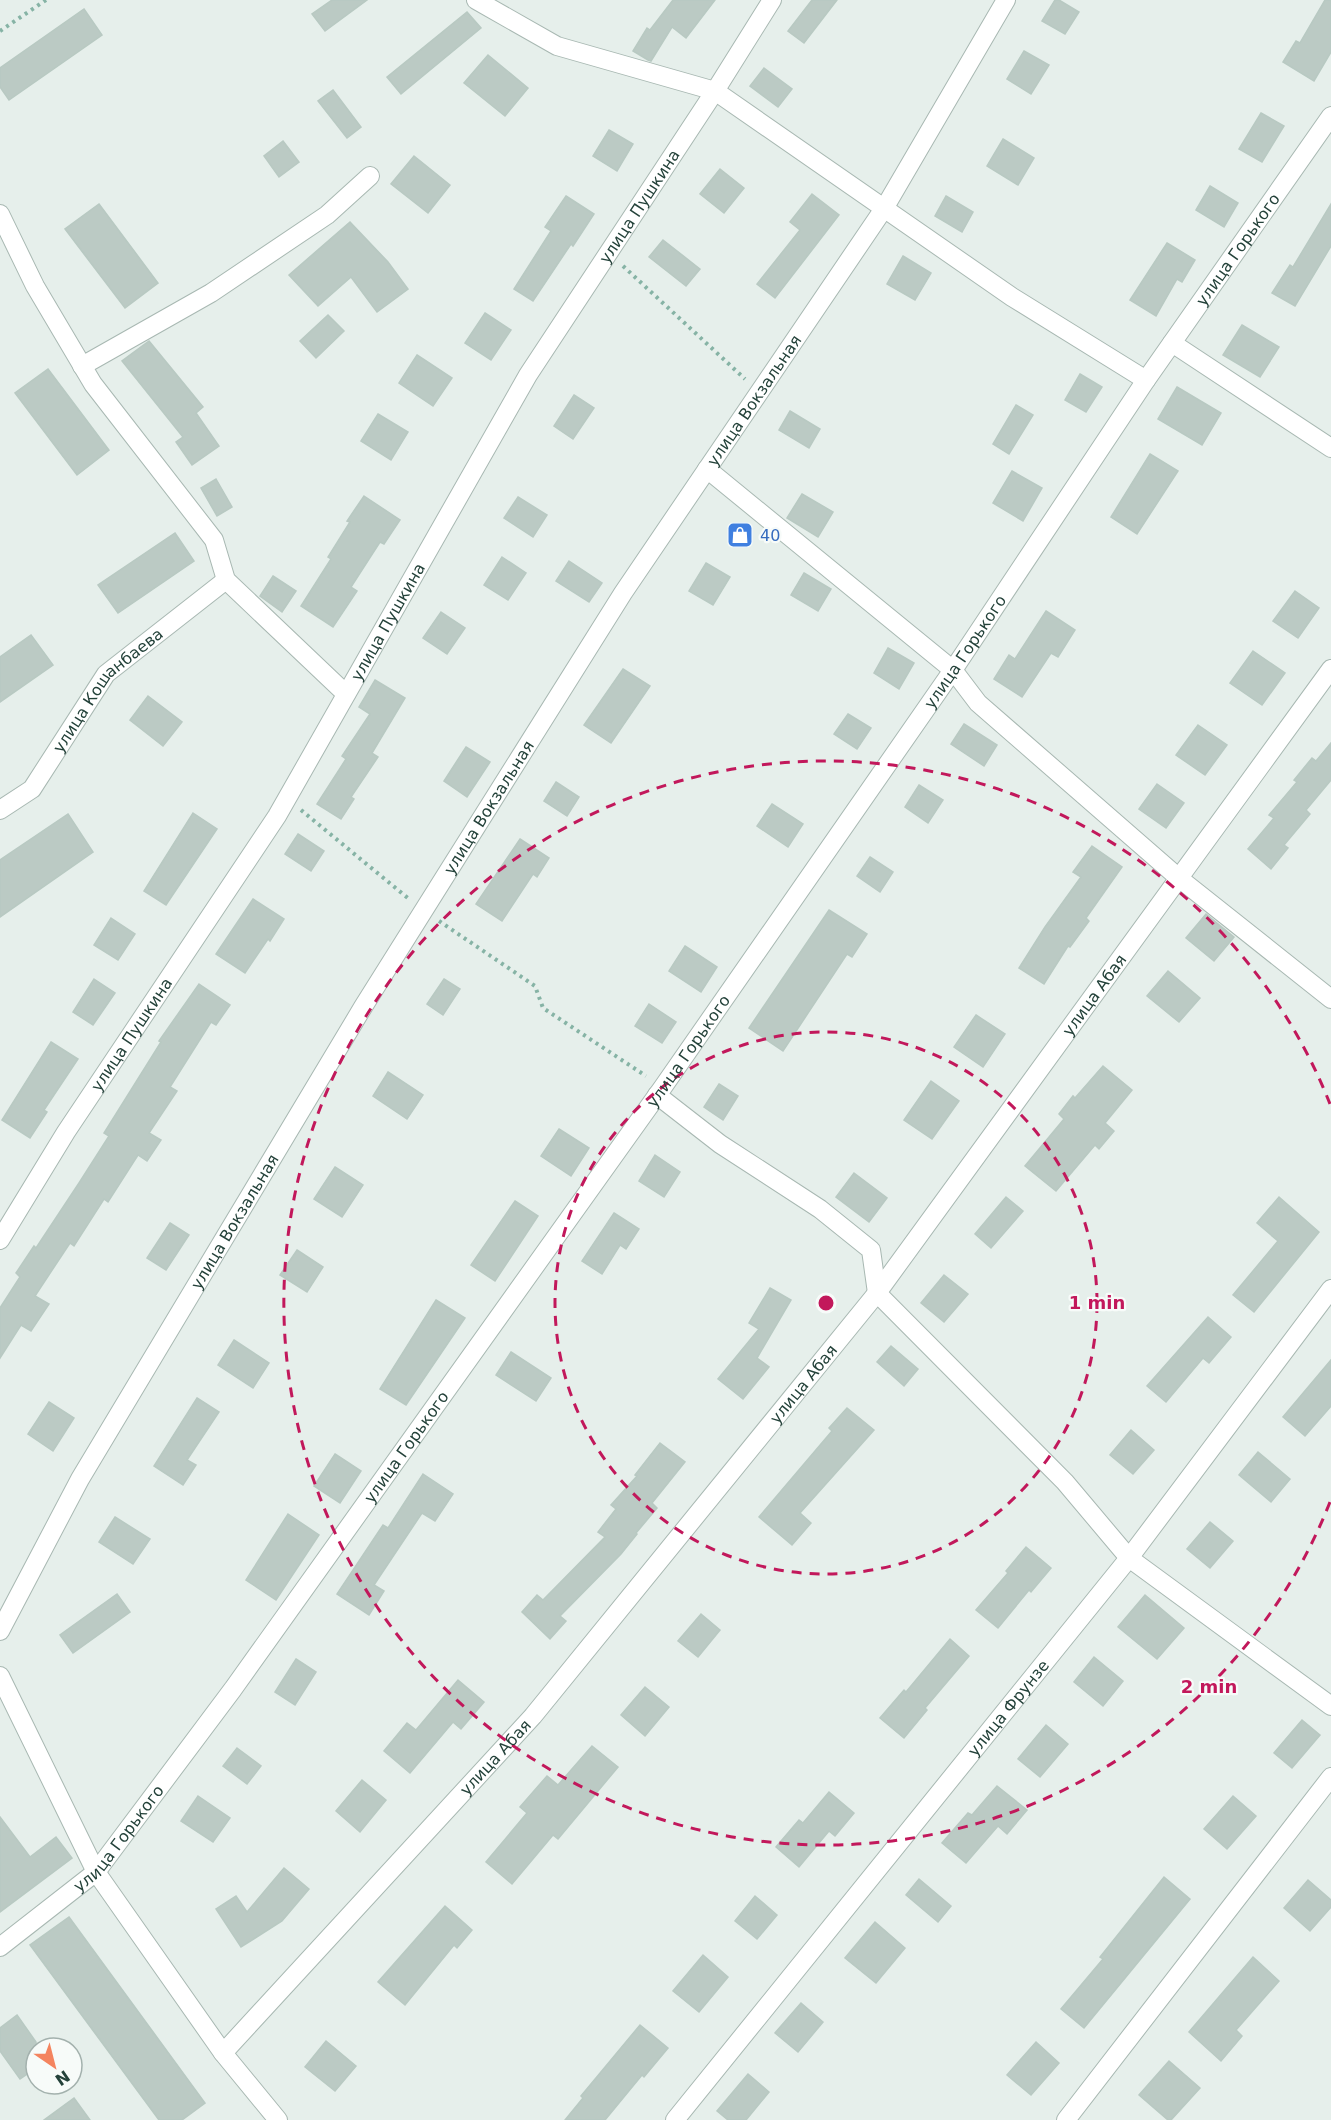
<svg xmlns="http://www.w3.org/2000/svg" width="1331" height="2120" viewBox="0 0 1331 2120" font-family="'DejaVu Sans',sans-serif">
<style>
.building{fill:#bbcac4;stroke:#b8c9c2;stroke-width:1.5}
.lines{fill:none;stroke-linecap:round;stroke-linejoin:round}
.minor-casing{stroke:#a8b8b2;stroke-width:20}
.path{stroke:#86b3a5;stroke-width:4;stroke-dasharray:3 4.5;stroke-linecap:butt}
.minor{stroke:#fff;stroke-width:18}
.ring{fill:none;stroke:#c2185b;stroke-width:3;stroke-dasharray:10 8}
.labels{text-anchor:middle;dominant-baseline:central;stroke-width:4.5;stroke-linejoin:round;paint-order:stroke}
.street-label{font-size:16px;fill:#24423a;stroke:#f7fbf9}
.shop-label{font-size:16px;fill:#366cbe;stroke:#f7fbf9;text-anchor:start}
.centre{fill:#c2185b;stroke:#f7fbf9;stroke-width:3}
.ring-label{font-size:18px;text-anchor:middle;font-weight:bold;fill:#c2185b;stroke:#f7fbf9;stroke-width:4.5;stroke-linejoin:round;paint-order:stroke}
</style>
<rect width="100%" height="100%" fill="#e6efeb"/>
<!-- building -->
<g class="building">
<path d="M 332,0 L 367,0 L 325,31 L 312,14 Z"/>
<path d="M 673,0 L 715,0 L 686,38 L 672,27 L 651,61 L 648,60 L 633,51 L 647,28 L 650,30 Z"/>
<path d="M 812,0 L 837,0 L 804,43 L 788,31 Z"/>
<path d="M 1055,0 L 1059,0 L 1079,12 L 1065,34 L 1042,21 Z"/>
<path d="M 1325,0 L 1331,0 L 1331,52 L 1314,81 L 1283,62 L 1296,41 L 1300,43 Z"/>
<path d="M 84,9 L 102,35 L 9,100 L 0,87 L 0,68 Z"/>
<path d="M 467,12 L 481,28 L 401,94 L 387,77 Z"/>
<path d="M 1024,51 L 1049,65 L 1031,94 L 1007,79 Z"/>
<path d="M 488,55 L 528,88 L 505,116 L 464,83 Z"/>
<path d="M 764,68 L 792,89 L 778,107 L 750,86 Z"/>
<path d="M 333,90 L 361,127 L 347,138 L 318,101 Z"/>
<path d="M 1261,113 L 1284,126 L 1262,162 L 1239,149 Z"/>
<path d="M 609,130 L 633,144 L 617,171 L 593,156 Z"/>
<path d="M 1003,139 L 1034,158 L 1018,185 L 987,166 Z"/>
<path d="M 283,141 L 299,162 L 279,177 L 264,156 Z"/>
<path d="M 414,156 L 450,185 L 428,213 L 391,184 Z"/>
<path d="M 720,169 L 744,188 L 724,213 L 700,194 Z"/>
<path d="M 1210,186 L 1238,203 L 1224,227 L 1196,210 Z"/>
<path d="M 812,194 L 839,215 L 775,298 L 757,284 L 800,230 L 790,222 Z"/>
<path d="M 566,196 L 594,214 L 573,246 L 571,244 L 533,301 L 514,289 L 551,231 L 545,227 Z"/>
<path d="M 946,196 L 973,212 L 962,232 L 935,216 Z"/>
<path d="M 99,204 L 158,283 L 125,308 L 65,229 Z"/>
<path d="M 1331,204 L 1331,246 L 1295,306 L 1272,293 L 1290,265 L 1293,267 Z"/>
<path d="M 350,222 L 388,262 L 408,289 L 377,312 L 351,277 L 318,306 L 289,275 Z"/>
<path d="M 663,240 L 700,269 L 686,286 L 649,257 Z"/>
<path d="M 1167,243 L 1195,260 L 1182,282 L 1177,279 L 1156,316 L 1130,300 Z"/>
<path d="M 903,256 L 931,273 L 915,300 L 887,284 Z"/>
<path d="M 485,313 L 511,330 L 491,360 L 465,343 Z"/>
<path d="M 328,315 L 344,331 L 316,358 L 300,341 Z"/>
<path d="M 1242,325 L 1279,347 L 1260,377 L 1223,355 Z"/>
<path d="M 149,341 L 203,407 L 196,413 L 219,446 L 192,465 L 176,442 L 183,437 L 122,361 Z"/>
<path d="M 417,355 L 452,378 L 433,406 L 399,383 Z"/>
<path d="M 48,369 L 109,450 L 77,475 L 15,393 Z"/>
<path d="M 1080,374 L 1102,387 L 1086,412 L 1065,400 Z"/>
<path d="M 1177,387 L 1221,413 L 1202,445 L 1158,419 Z"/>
<path d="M 574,395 L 594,408 L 573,439 L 554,426 Z"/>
<path d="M 1016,405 L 1033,415 L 1009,454 L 993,444 Z"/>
<path d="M 790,411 L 820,429 L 809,448 L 779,430 Z"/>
<path d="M 378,414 L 408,432 L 391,460 L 361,441 Z"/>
<path d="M 1150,454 L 1178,471 L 1137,534 L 1111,517 Z"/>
<path d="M 1012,471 L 1042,488 L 1023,521 L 993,503 Z"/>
<path d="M 216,479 L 232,507 L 217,516 L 201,488 Z"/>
<path d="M 802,494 L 833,512 L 818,537 L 787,518 Z"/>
<path d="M 364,496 L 400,520 L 384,544 L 380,542 L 351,587 L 357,591 L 333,627 L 301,606 L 331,559 L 328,557 L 350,522 L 347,521 Z"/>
<path d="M 518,497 L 547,515 L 533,537 L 504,518 Z"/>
<path d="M 175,533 L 194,561 L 118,613 L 98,585 Z"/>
<path d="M 502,557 L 526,573 L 508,600 L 484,585 Z"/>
<path d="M 569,561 L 602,583 L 589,602 L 556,581 Z"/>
<path d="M 706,563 L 730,577 L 713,605 L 689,591 Z"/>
<path d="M 804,573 L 831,589 L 818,611 L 791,595 Z"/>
<path d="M 273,576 L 296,591 L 282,612 L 260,596 Z"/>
<path d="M 1295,591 L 1319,608 L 1298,638 L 1273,621 Z"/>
<path d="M 1046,611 L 1075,630 L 1058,657 L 1051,653 L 1022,697 L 994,679 L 1009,655 L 1015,659 Z"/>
<path d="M 441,612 L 465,628 L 447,654 L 423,638 Z"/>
<path d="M 31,635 L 53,665 L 0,702 L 0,657 Z"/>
<path d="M 888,648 L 914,663 L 899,689 L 874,673 Z"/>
<path d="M 1253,651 L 1285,673 L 1262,705 L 1230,683 Z"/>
<path d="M 623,669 L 650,686 L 611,743 L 584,725 Z"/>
<path d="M 375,680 L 405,698 L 372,753 L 378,757 L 351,797 L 354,799 L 341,819 L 317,804 L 346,759 L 342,756 L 370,714 L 359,707 Z"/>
<path d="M 148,696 L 182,722 L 163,746 L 130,720 Z"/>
<path d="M 848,714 L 871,728 L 857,749 L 834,734 Z"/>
<path d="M 964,724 L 997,745 L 984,766 L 951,744 Z"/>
<path d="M 1198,725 L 1227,745 L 1205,775 L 1176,755 Z"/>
<path d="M 1331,743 L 1331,780 L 1306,810 L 1310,814 L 1284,845 L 1288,848 L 1271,869 L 1248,849 L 1274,818 L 1269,815 L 1297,782 L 1294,780 L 1312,758 L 1316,761 Z"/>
<path d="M 466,747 L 490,762 L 467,797 L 444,781 Z"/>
<path d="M 556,782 L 579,797 L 567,816 L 544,801 Z"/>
<path d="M 1157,784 L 1184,803 L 1166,828 L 1139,809 Z"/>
<path d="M 919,785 L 943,800 L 928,823 L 905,807 Z"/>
<path d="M 772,804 L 803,824 L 788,847 L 757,826 Z"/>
<path d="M 193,813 L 217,829 L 166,905 L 144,891 Z"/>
<path d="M 68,814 L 93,852 L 0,917 L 0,860 Z"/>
<path d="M 298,834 L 324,851 L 311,871 L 285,854 Z"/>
<path d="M 520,839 L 549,858 L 537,877 L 533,874 L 502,921 L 476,904 Z"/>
<path d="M 1092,846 L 1122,867 L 1086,918 L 1089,921 L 1070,947 L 1068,946 L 1044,984 L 1019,968 L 1045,927 L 1081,877 L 1073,872 Z"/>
<path d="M 870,857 L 893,872 L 880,892 L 857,876 Z"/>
<path d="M 253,899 L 284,919 L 270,941 L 268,939 L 245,973 L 216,954 Z"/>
<path d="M 829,910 L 867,934 L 852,957 L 847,954 L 783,1051 L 749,1028 Z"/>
<path d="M 1206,914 L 1234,937 L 1214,961 L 1186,938 Z"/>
<path d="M 111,918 L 135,934 L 118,960 L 94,945 Z"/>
<path d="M 685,946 L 717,967 L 701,992 L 669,971 Z"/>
<path d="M 1168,971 L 1200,998 L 1179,1022 L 1147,996 Z"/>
<path d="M 94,979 L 115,993 L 93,1025 L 73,1012 Z"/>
<path d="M 444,979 L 460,989 L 443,1015 L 427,1004 Z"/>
<path d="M 199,984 L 230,1005 L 216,1025 L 211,1022 L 170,1087 L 177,1091 L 149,1133 L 161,1140 L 147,1161 L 138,1155 L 108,1202 L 104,1199 L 74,1246 L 70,1243 L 35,1296 L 49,1304 L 31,1331 L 21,1325 L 0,1358 L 0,1308 L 20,1277 L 16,1273 L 34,1246 L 36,1248 L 79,1183 L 109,1136 L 104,1133 L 161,1042 L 159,1041 Z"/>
<path d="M 649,1004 L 676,1022 L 662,1043 L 635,1026 Z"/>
<path d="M 976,1015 L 1005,1034 L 983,1067 L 954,1047 Z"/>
<path d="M 51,1042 L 78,1059 L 44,1110 L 47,1112 L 30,1138 L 2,1120 Z"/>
<path d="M 1103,1066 L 1132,1090 L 1105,1123 L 1114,1131 L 1099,1149 L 1095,1145 L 1056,1191 L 1025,1166 L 1064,1119 L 1059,1114 L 1073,1096 L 1075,1098 Z"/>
<path d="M 388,1072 L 423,1095 L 407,1119 L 373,1096 Z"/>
<path d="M 931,1081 L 959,1101 L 932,1139 L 904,1120 Z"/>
<path d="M 719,1084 L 738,1096 L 723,1120 L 704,1107 Z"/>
<path d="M 559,1129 L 589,1148 L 571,1176 L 541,1156 Z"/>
<path d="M 655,1155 L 680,1172 L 664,1197 L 639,1181 Z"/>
<path d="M 335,1167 L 363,1185 L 342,1217 L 314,1199 Z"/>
<path d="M 854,1173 L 887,1198 L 869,1222 L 836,1197 Z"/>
<path d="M 1006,1197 L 1023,1211 L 991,1248 L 975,1234 Z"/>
<path d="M 1279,1197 L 1319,1232 L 1254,1312 L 1233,1295 L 1278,1241 L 1257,1223 Z"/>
<path d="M 515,1201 L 538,1216 L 495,1281 L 471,1265 Z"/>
<path d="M 614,1213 L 639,1229 L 626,1249 L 620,1245 L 602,1274 L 582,1261 Z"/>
<path d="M 170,1223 L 189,1235 L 166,1270 L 147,1258 Z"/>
<path d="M 297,1250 L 323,1267 L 307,1292 L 280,1275 Z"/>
<path d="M 944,1275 L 968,1294 L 944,1322 L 921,1303 Z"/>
<path d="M 770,1288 L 791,1300 L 757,1358 L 769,1367 L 743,1399 L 718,1379 L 759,1329 L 749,1323 Z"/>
<path d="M 436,1300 L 465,1318 L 406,1405 L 380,1389 Z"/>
<path d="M 1208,1317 L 1231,1337 L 1209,1363 L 1203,1358 L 1166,1402 L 1147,1386 Z"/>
<path d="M 234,1340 L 269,1363 L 253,1388 L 218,1365 Z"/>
<path d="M 891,1346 L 918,1369 L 904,1386 L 877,1362 Z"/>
<path d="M 511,1352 L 551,1378 L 536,1401 L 496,1375 Z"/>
<path d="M 1331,1360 L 1331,1406 L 1305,1436 L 1283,1417 Z"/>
<path d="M 197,1398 L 219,1412 L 187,1460 L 196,1465 L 183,1485 L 154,1466 Z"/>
<path d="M 49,1402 L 74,1418 L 53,1451 L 28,1434 Z"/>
<path d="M 847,1408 L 874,1430 L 800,1513 L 811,1523 L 792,1545 L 759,1517 L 832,1431 L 829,1428 Z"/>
<path d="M 1131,1430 L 1154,1450 L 1133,1474 L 1110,1455 Z"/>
<path d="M 660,1443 L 685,1462 L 652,1503 L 657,1508 L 636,1533 L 637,1534 L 621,1554 L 560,1616 L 566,1621 L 550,1639 L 522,1612 L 537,1595 L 543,1600 L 605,1537 L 598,1532 L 616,1509 L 611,1505 L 637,1476 L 635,1475 Z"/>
<path d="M 1258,1452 L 1290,1479 L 1271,1502 L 1239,1475 Z"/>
<path d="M 335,1454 L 361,1471 L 340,1503 L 314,1486 Z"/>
<path d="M 423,1474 L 453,1494 L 435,1521 L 422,1513 L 374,1585 L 384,1591 L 369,1615 L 337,1594 L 383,1525 L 388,1528 Z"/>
<path d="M 288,1514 L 319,1535 L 276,1600 L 246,1580 Z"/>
<path d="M 115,1517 L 150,1539 L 133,1564 L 99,1542 Z"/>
<path d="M 1210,1522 L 1233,1541 L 1210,1568 L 1187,1549 Z"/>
<path d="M 1026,1547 L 1051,1568 L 1031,1592 L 1029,1590 L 998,1628 L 976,1610 L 1008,1573 L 1006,1571 Z"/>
<path d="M 117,1594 L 130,1612 L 73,1653 L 60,1635 Z"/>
<path d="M 1145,1595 L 1184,1628 L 1157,1659 L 1118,1627 Z"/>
<path d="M 701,1614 L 720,1630 L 698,1657 L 678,1641 Z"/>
<path d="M 950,1639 L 969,1656 L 925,1708 L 927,1710 L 904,1738 L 880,1718 L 904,1690 L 906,1692 Z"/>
<path d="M 1094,1657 L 1123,1681 L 1103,1706 L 1074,1682 Z"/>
<path d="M 296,1659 L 316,1672 L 295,1705 L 275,1692 Z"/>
<path d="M 458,1680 L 484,1702 L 461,1729 L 453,1722 L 410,1773 L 384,1751 L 407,1723 L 416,1730 Z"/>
<path d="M 645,1687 L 669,1707 L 645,1736 L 621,1715 Z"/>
<path d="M 1302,1720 L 1320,1735 L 1292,1768 L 1274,1753 Z"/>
<path d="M 1046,1725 L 1068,1744 L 1040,1777 L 1018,1759 Z"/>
<path d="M 592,1746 L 618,1767 L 558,1839 L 553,1835 L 512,1884 L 486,1862 L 527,1813 L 520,1807 L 547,1776 L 558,1785 Z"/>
<path d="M 237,1748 L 261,1766 L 247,1784 L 223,1766 Z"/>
<path d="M 362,1780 L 386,1800 L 360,1832 L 336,1811 Z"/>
<path d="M 997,1786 L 1027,1810 L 1007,1834 L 998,1826 L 966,1863 L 942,1843 L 968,1813 L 972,1815 Z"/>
<path d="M 829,1792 L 854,1813 L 835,1836 L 829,1831 L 799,1867 L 776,1847 L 799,1820 L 803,1823 Z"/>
<path d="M 198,1796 L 230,1818 L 213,1842 L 181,1821 Z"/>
<path d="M 1233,1796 L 1256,1816 L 1227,1849 L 1204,1829 Z"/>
<path d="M 0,1817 L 30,1857 L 56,1837 L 72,1858 L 0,1912 Z"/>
<path d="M 284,1868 L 309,1889 L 282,1921 L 241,1947 L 216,1909 L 236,1896 L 247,1912 Z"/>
<path d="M 1164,1877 L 1190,1899 L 1084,2028 L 1061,2009 L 1103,1959 L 1100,1957 Z"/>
<path d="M 919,1879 L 951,1906 L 938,1922 L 906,1895 Z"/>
<path d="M 1308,1880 L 1331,1900 L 1331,1907 L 1310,1931 L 1284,1908 Z"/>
<path d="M 755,1896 L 777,1915 L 757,1939 L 735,1921 Z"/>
<path d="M 445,1906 L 472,1930 L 457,1948 L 454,1945 L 405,2005 L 378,1982 Z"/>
<path d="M 69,1917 L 205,2103 L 182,2120 L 159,2120 L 30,1945 Z"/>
<path d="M 875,1922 L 905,1948 L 876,1983 L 845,1958 Z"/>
<path d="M 703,1955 L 728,1977 L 699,2012 L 673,1991 Z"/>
<path d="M 1253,1957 L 1279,1981 L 1236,2030 L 1242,2036 L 1221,2061 L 1189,2032 Z"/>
<path d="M 801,2003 L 823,2022 L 798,2052 L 775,2033 Z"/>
<path d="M 17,2015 L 36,2042 L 36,2068 L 20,2079 L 0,2051 L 0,2028 Z"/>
<path d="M 640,2025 L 668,2048 L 644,2077 L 642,2075 L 605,2120 L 565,2120 L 583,2098 L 581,2096 Z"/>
<path d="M 326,2041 L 356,2066 L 335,2091 L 305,2067 Z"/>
<path d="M 1036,2042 L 1059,2063 L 1031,2095 L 1007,2075 Z"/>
<path d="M 1169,2061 L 1200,2088 L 1171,2120 L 1168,2120 L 1139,2095 Z"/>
<path d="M 748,2074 L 769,2092 L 746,2120 L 728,2120 L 717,2111 Z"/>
<path d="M 74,2098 L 90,2120 L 44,2120 Z"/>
</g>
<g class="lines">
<!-- minor casing -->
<g class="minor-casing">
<g id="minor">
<path d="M 476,0 L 557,46 L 715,91 L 1012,297 L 1146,380"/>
<path d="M 0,214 L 35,286 L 93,384 L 214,540 L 226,580 L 346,694"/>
<path d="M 1172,343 L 1331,448"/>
<path d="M 82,366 L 211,293 L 327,215 L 370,176"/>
<path d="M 707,469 L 953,670 L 978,703 L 1180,879 L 1331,999"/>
<path id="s1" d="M 0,810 L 32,789 L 106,674 L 226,580"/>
<path d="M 657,1095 L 720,1144 L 820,1209 L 871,1250 L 877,1293 L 1065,1482 L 1129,1558 L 1331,1706"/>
<path id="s2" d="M 0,1240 L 66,1132 L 277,816 L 528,375 L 715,91 L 772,0"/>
<path id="s3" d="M 0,1631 L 80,1479 L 363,1007 L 623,593 L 885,207 L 1006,0"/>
<path d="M 0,1676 L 96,1872 L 223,2053 L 278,2120"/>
<path id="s4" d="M 0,1947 L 96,1872 L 233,1689 L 663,1087 L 953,670 L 1146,380 L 1331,116"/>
<path id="s5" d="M 223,2053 L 533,1716 L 877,1293 L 1331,669"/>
<path id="s6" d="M 675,2120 L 1129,1558 L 1331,1289"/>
<path d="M 1066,2120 L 1331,1777"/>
</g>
</g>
<!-- path -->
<g class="path">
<path d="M 0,31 L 46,0"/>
<path d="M 623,266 L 745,379"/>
<path d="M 301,810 L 409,899"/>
<path d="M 439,921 L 535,986 L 543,1008 L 646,1076"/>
</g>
<!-- minor -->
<use href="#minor" class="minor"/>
</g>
<!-- distance rings -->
<g class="ring">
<circle cx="826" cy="1303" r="271"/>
<path d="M1330 1502A542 542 0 1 1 1330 1104"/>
</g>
<!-- icons -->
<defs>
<g id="shop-square" transform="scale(1.35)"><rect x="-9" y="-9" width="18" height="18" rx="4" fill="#3f7fe0" stroke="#f7fbf9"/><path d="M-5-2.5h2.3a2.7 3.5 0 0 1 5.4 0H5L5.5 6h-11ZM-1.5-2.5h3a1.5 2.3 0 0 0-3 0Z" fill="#fff"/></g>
</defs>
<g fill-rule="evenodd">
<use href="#shop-square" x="740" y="535"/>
</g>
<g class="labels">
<!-- street labels -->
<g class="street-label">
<text stroke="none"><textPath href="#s2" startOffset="1216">улица Пушкина</textPath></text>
<text stroke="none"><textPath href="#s4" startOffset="2106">улица Горького</textPath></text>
<text stroke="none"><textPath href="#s3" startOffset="1444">улица Вокзальная</textPath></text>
<text stroke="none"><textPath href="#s2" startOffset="730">улица Пушкина</textPath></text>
<text stroke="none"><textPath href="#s4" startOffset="1620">улица Горького</textPath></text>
<text stroke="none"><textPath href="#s1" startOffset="164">улица Кошанбаева</textPath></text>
<text stroke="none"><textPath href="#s3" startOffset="958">улица Вокзальная</textPath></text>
<text stroke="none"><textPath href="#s5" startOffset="1372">улица Абая</textPath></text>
<text stroke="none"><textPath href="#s2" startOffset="244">улица Пушкина</textPath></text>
<text stroke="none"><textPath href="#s4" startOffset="1134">улица Горького</textPath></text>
<text stroke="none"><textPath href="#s3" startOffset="472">улица Вокзальная</textPath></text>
<text stroke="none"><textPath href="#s5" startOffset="886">улица Абая</textPath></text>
<text stroke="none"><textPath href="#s4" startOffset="648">улица Горького</textPath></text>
<text stroke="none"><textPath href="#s6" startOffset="530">улица Фрунзе</textPath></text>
<text stroke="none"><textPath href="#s5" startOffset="402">улица Абая</textPath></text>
<text stroke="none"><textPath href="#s4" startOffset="162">улица Горького</textPath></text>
</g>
<!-- shop labels -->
<g class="shop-label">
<text x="760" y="535">40</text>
</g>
</g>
<circle cx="826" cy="1303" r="9" class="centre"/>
<g class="ring-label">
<text x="1097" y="1309">1 min</text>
<text x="1209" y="1693">2 min</text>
</g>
<!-- north arrow -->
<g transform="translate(54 2066) rotate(145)"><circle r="28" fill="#f7fbf9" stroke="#a3b1ad" stroke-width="1.5"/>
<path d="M0-4.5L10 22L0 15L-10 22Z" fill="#f4845f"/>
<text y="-9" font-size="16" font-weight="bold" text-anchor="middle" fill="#24423a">N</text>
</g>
</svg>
